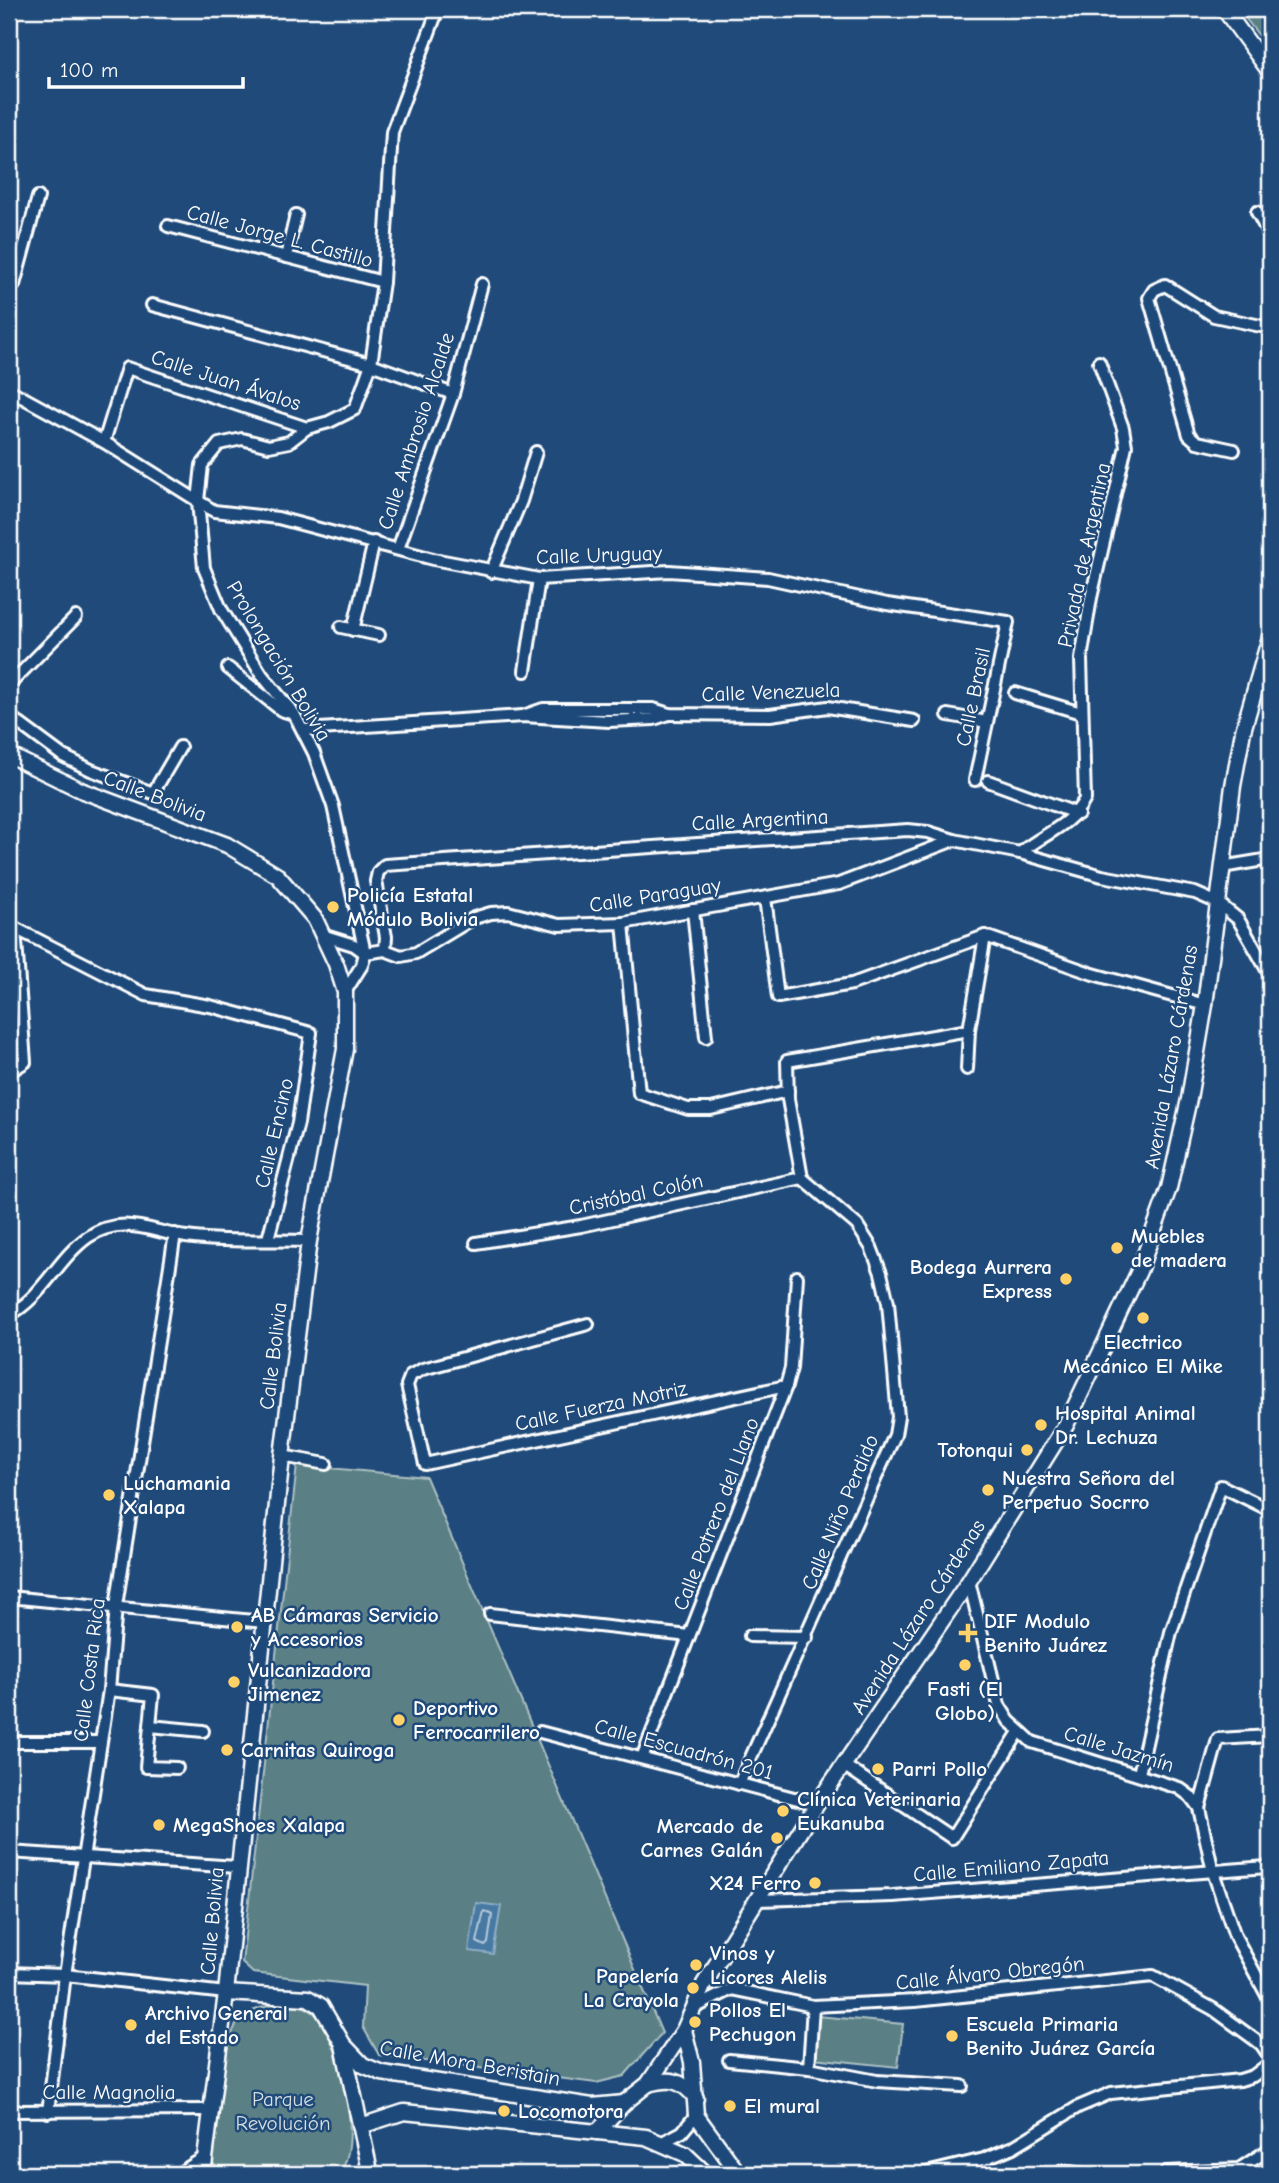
<svg xmlns="http://www.w3.org/2000/svg" width="1279" height="2183" viewBox="0 0 1279 2183" font-family="'Comic Neue',sans-serif">
<style>
.green{fill:#5a8085;stroke:#acc0c2;stroke-width:2}
.water{fill:#4679a3;stroke:#90afc8;stroke-width:2}
.lines{fill:none;stroke-linecap:round;stroke-linejoin:round}
.shore{stroke:#b5c9da;stroke-width:2}
.street-casing{stroke:#fff;stroke-width:16}
.secondary-casing{stroke:#fff;stroke-width:19}
.street{stroke:#1f4a7a;stroke-width:10}
.secondary{stroke:#1f4a7a;stroke-width:14}
.poi-dot{fill:#ffd166;stroke:#1f4a7a;stroke-width:2.5}
.labels{text-anchor:middle;dominant-baseline:central;stroke-width:5;stroke-linejoin:round;paint-order:stroke}
.street-label{font-size:21px;fill:#fff;stroke:#1f4a7a}
.poi-label{font-size:21px;font-weight:bold;fill:#fff;stroke:#1f4a7a;text-anchor:start}
.park-label{font-size:21px;fill:#d6dfe0;stroke:#1f4a7a}
</style>
<rect width="100%" height="100%" fill="#1f4a7a"/>
<filter id="ink" filterUnits="userSpaceOnUse"><feTurbulence type="fractalNoise" baseFrequency=".0143" numOctaves="2"/><feDisplacementMap in="SourceGraphic" scale="14" xChannelSelector="R" yChannelSelector="G"/><feConvolveMatrix kernelMatrix="1 2 1 2 8 2 1 2 1" color-interpolation-filters="sRGB"/></filter>
<g filter="url(#ink)">
<!-- green -->
<g class="green">
<path d="M 1238,9 L 1270,9 L 1270,52 L 1268,47 Z"/>
<path d="M 297,1465 L 426,1477 L 662,2033 L 624,2076 L 596,2083 L 379,2055 L 363,2027 L 365,1986 L 253,1973 L 242,1963 Z"/>
<path d="M 289,2003 C 300,2006 310,2007 318,2017 C 341,2045 364,2144 339,2174 L 218,2174 L 212,2160 C 216,2130 221,2041 239,2021 C 252,2007 270,2005 289,2003 Z"/>
<path d="M 817,2016 L 903,2024 L 898,2067 L 813,2058 Z"/>
</g>
<!-- water -->
<path class="water" d="M 476,1903 L 501,1906 L 493,1954 L 469,1951 Z"/>
<g class="lines">
<!-- shore -->
<path class="shore" d="M 484,1911 L 492,1915 L 488,1943 L 485,1946 L 477,1942 Z"/>
<!-- street casing -->
<g class="street-casing">
<g id="street">
<path d="M 1257,212 L 1270,236"/>
<path d="M 168,226 L 383,282"/>
<path d="M 286,257 L 296,215"/>
<path d="M 9,286 L 14,285 L 38,197"/>
<path d="M 152,305 L 371,364 L 453,394"/>
<path d="M 9,390 L 104,442 L 214,511 L 278,518 L 433,559 L 539,579 L 669,571 L 768,578 L 887,604 L 1008,622 L 975,780"/>
<path d="M 104,442 L 127,368 L 307,428"/>
<path d="M 1234,450 L 1197,442 L 1189,435 L 1149,298 L 1154,290 L 1165,285 L 1214,316 L 1270,328"/>
<path d="M 398,549 L 453,394 L 482,284"/>
<path d="M 491,572 L 521,501 L 536,452"/>
<path d="M 341,627 L 379,635"/>
<path d="M 353,630 L 374,542"/>
<path d="M 228,668 L 281,710 L 294,714"/>
<path d="M 525,671 L 539,579"/>
<path d="M 9,685 L 76,617"/>
<path d="M 1015,693 L 1081,713"/>
<path d="M 948,715 L 987,722"/>
<path d="M 9,716 L 63,756 L 91,770 L 153,793 L 180,747"/>
<path d="M 523,716 L 543,709 L 653,709 L 669,714 L 770,715 L 828,707 L 914,721"/>
<path d="M 304,730 L 523,716 L 609,721 L 654,719 L 669,714"/>
<path d="M 988,781 L 1078,814"/>
<path d="M 1020,853 C 1043,834 1071,826 1085,799 L 1081,659 L 1091,598 L 1126,446 L 1123,428 L 1099,362"/>
<path d="M 1222,867 L 1270,859"/>
<path d="M 765,898 L 778,997 L 852,984 L 985,936 L 1093,974 L 1205,1005"/>
<path d="M 693,910 L 706,1037"/>
<path d="M 623,923 L 639,1093 L 688,1109 L 711,1109 L 788,1091"/>
<path d="M 9,925 L 146,995 L 210,1006 L 311,1033 L 298,1123 L 268,1239"/>
<path d="M 322,935 L 354,945 L 365,953 L 385,950 L 401,956 L 416,953 L 474,918 L 491,913 L 508,912 L 559,925 L 623,923 L 839,884 L 954,840"/>
<path d="M 385,950 L 386,937 L 376,881 L 378,872 L 385,865 L 908,830 L 928,832 L 954,840 L 1020,853 L 1102,876 L 1195,893 L 1218,903 L 1238,919 L 1270,975"/>
<path d="M 345,992 L 362,965 L 365,953 L 333,806 L 314,753 L 294,714 L 262,675 L 221,609 L 204,568 L 198,501 L 202,465 L 219,444 L 242,439 L 269,446 L 289,442 L 307,428 L 329,422 L 355,409 L 371,364 L 383,282 L 392,132 L 438,9"/>
<path d="M 967,1069 L 969,1030 L 985,936"/>
<path d="M 9,1072 L 25,1062 L 15,928"/>
<path d="M 476,1243 L 581,1226 L 802,1178"/>
<path d="M 9,1315 C 42,1298 58,1258 88,1237 C 122,1214 152,1232 186,1237 C 225,1243 269,1239 309,1241"/>
<path d="M 588,1324 L 423,1369 L 411,1375 L 407,1385 L 425,1464 L 786,1386"/>
<path d="M 282,1456 L 326,1464"/>
<path d="M 969,1581 L 999,1705 L 1009,1721 L 1032,1742 L 1179,1788 L 1190,1796 L 1199,1808 L 1213,1872 L 1235,1936 L 1270,2001"/>
<path d="M 9,1597 L 264,1622"/>
<path d="M 490,1614 L 689,1636"/>
<path d="M 750,1636 L 807,1637"/>
<path d="M 109,1690 L 153,1695 L 146,1767 L 177,1768"/>
<path d="M 150,1726 L 203,1731"/>
<path d="M 540,1732 L 817,1804"/>
<path d="M 9,1742 L 100,1742"/>
<path d="M 642,1758 L 786,1386 L 791,1368 L 797,1277"/>
<path d="M 845,1766 L 952,1838 L 1019,1732"/>
<path d="M 1139,1774 L 1171,1632 L 1221,1486 L 1270,1510"/>
<path d="M 739,1784 L 895,1435 L 898,1417 L 888,1303 L 881,1273 L 871,1247 L 857,1225 L 802,1178 L 788,1099 L 787,1061 L 969,1030"/>
<path d="M 1199,1808 L 1218,1739 L 1270,1736"/>
<path d="M 9,1852 L 237,1867"/>
<path d="M 757,1900 L 893,1896 L 1267,1867"/>
<path d="M 9,1973 L 65,1975 L 226,1993"/>
<path d="M 692,2009 L 732,1989 L 813,2006 L 915,2001 L 1153,1976 L 1213,2009 L 1261,2044 L 1270,2057"/>
<path d="M 729,2060 L 809,2068 L 877,2081 L 962,2086"/>
<path d="M 809,2068 L 813,2006"/>
<path d="M 9,2111 L 210,2110"/>
<path d="M 48,2112 L 65,1975 L 109,1690 L 116,1606 L 175,1234"/>
<path d="M 663,2142 L 682,2132 L 696,2115"/>
<path d="M 1062,2171 L 1084,2174"/>
<path d="M 178,2174 L 205,2157"/>
<path d="M 922,2174 L 984,2159 L 1013,2147 L 1078,2107 L 1111,2093 L 1240,2080 L 1253,2076 L 1270,2063"/>
<path d="M 1165,2174 L 1166,2172 L 1239,2169 L 1270,2149"/>
</g>
</g>
<!-- secondary casing -->
<g class="secondary-casing">
<g id="secondary">
<path d="M 1224,9 L 1270,72"/>
<path d="M 9,755 L 83,791 L 227,845 L 278,876 L 315,919 L 336,964 L 345,992 L 345,1049 L 309,1241 L 282,1456 L 226,1993 L 203,2174"/>
<path d="M 226,1993 L 308,1998 L 321,2006 L 343,2044 L 363,2065 L 382,2073 L 592,2106 L 624,2103"/>
<path d="M 684,2030 L 692,2062 L 696,2115 L 739,2174"/>
<path d="M 343,2045 L 369,2166 L 363,2174"/>
<path d="M 648,2084 C 670,2078 681,2079 696,2098"/>
<path d="M 361,2126 L 404,2112 L 646,2137 L 685,2154 L 706,2174"/>
<path d="M 597,2132 L 624,2103 L 648,2084 L 684,2030 L 704,1984 L 817,1804 L 969,1581 L 1066,1425 L 1139,1271 L 1169,1188 L 1189,1099 L 1205,1005 L 1233,786 L 1243,731 L 1270,637"/>
</g>
</g>
<!-- street -->
<use href="#street" class="street"/>
<!-- secondary -->
<use href="#secondary" class="secondary"/>
</g>
</g>
<!-- markers -->
<g class="poi-dot">
<circle cx="333" cy="907" r="7"/>
<circle cx="1117" cy="1248" r="7"/>
<circle cx="1066" cy="1279" r="7"/>
<circle cx="1143" cy="1318" r="7"/>
<circle cx="1041" cy="1425" r="7"/>
<circle cx="1027" cy="1450" r="7"/>
<circle cx="988" cy="1490" r="7"/>
<circle cx="109" cy="1495" r="7"/>
<circle cx="237" cy="1627" r="7"/>
<path d="M964.5 1622.5h7v7h7v7h-7v7h-7v-7h-7v-7h7z"/>
<circle cx="965" cy="1665" r="7"/>
<circle cx="234" cy="1682" r="7"/>
<circle cx="399" cy="1720" r="7"/>
<circle cx="227" cy="1750" r="7"/>
<circle cx="878" cy="1769" r="7"/>
<circle cx="783" cy="1811" r="7"/>
<circle cx="159" cy="1825" r="7"/>
<circle cx="777" cy="1838" r="7"/>
<circle cx="815" cy="1883" r="7"/>
<circle cx="696" cy="1965" r="7"/>
<circle cx="693" cy="1988" r="7"/>
<circle cx="695" cy="2022" r="7"/>
<circle cx="131" cy="2025" r="7"/>
<circle cx="952" cy="2036" r="7"/>
<circle cx="730" cy="2106" r="7"/>
<circle cx="504" cy="2111" r="7"/>
</g>
<g class="labels">
<!-- street labels -->
<g class="street-label">
<text transform="translate(280 236) rotate(15)">Calle Jorge L. Castillo</text>
<text transform="translate(226 380) rotate(18)">Calle Juan Ávalos</text>
<text transform="translate(416 431) rotate(-72)">Calle Ambrosio Alcalde</text>
<text transform="translate(599 555) rotate(-2)">Calle Uruguay</text>
<text transform="translate(1084 555) rotate(-78)">Privada de Argentina</text>
<text transform="translate(279 661) rotate(59)">Prolongación Bolivia</text>
<text transform="translate(771 692) rotate(-2)">Calle Venezuela</text>
<text transform="translate(973 697) rotate(-78)">Calle Brasil</text>
<text transform="translate(155 796) rotate(21)">Calle Bolivia</text>
<text transform="translate(760 820) rotate(-3)">Calle Argentina</text>
<text transform="translate(655 895) rotate(-9)">Calle Paraguay</text>
<text transform="translate(1171 1057) rotate(-80)">Avenida Lázaro Cárdenas</text>
<text transform="translate(274 1133) rotate(-77)">Calle Encino</text>
<text transform="translate(636 1194) rotate(-12)">Cristóbal Colón</text>
<text transform="translate(273 1356) rotate(-83)">Calle Bolivia</text>
<text transform="translate(601 1406) rotate(-12)">Calle Fuerza Motriz</text>
<text transform="translate(840 1512) rotate(-67)">Calle Niño Perdido</text>
<text transform="translate(716 1514) rotate(-69)">Calle Potrero del Llano</text>
<text transform="translate(918 1617) rotate(-57)">Avenida Lázaro Cárdenas</text>
<text transform="translate(89 1670) rotate(-83)">Calle Costa Rica</text>
<text transform="translate(684 1749) rotate(15)">Calle Escuadrón 201</text>
<text transform="translate(1119 1749) rotate(17)">Calle Jazmín</text>
<text transform="translate(1011 1866) rotate(-5)">Calle Emiliano Zapata</text>
<text transform="translate(212 1921) rotate(-85)">Calle Bolivia</text>
<text transform="translate(990 1973) rotate(-6)">Calle Álvaro Obregón</text>
<text transform="translate(470 2063) rotate(10)">Calle Mora Beristain</text>
<text x="109" y="2092">Calle Magnolia</text>
</g>
<!-- poi labels -->
<g class="poi-label">
<text x="347" y="895">Policía Estatal<tspan x="347" dy="24">Módulo Bolivia</tspan></text>
<text x="1131" y="1236">Muebles<tspan x="1131" dy="24">de madera</tspan></text>
<text x="1052" y="1267" text-anchor="end">Bodega Aurrera<tspan x="1052" dy="24">Express</tspan></text>
<text x="1143" y="1342" text-anchor="middle">Electrico<tspan x="1143" dy="24">Mecánico El Mike</tspan></text>
<text x="1055" y="1413">Hospital Animal<tspan x="1055" dy="24">Dr. Lechuza</tspan></text>
<text x="1013" y="1450" text-anchor="end">Totonqui</text>
<text x="1002" y="1478">Nuestra Señora del<tspan x="1002" dy="24">Perpetuo Socrro</tspan></text>
<text x="123" y="1483">Luchamania<tspan x="123" dy="24">Xalapa</tspan></text>
<text x="251" y="1615">AB Cámaras Servicio<tspan x="251" dy="24">y Accesorios</tspan></text>
<text x="984" y="1621">DIF Modulo<tspan x="984" dy="24">Benito Juárez</tspan></text>
<text x="248" y="1670">Vulcanizadora<tspan x="248" dy="24">Jimenez</tspan></text>
<text x="965" y="1689" text-anchor="middle">Fasti (El<tspan x="965" dy="24">Globo)</tspan></text>
<text x="413" y="1708">Deportivo<tspan x="413" dy="24">Ferrocarrilero</tspan></text>
<text x="241" y="1750">Carnitas Quiroga</text>
<text x="892" y="1769">Parri Pollo</text>
<text x="797" y="1799">Clínica Veterinaria<tspan x="797" dy="24">Eukanuba</tspan></text>
<text x="173" y="1825">MegaShoes Xalapa</text>
<text x="763" y="1826" text-anchor="end">Mercado de<tspan x="763" dy="24">Carnes Galán</tspan></text>
<text x="801" y="1883" text-anchor="end">X24 Ferro</text>
<text x="710" y="1953">Vinos y<tspan x="710" dy="24">Licores Alelis</tspan></text>
<text x="679" y="1976" text-anchor="end">Papelería<tspan x="679" dy="24">La Crayola</tspan></text>
<text x="709" y="2010">Pollos El<tspan x="709" dy="24">Pechugon</tspan></text>
<text x="145" y="2013">Archivo General<tspan x="145" dy="24">del Estado</tspan></text>
<text x="966" y="2024">Escuela Primaria<tspan x="966" dy="24">Benito Juárez García</tspan></text>
<text x="744" y="2106">El mural</text>
<text x="518" y="2111">Locomotora</text>
</g>
<!-- park labels -->
<g class="park-label">
<text x="283" y="2099">Parque<tspan x="283" dy="24">Revolución</tspan></text>
</g>
</g>
<!-- margin -->
<rect width="1279" height="2183" fill="none" stroke="#1f4a7a" stroke-width="35"/>
<rect x="18" y="18" width="1244" height="2148" fill="none" stroke="#fff" stroke-width="2.5" filter="url(#ink)"/>
<!-- scale -->
<path d="M49 77v10h194v-10" fill="none" stroke="#ffffff" stroke-width="3.5"/>
<text x="60" y="77" font-size="21" fill="#ffffff" stroke="#1f4a7a" stroke-width="5" paint-order="stroke">100 m</text>
</svg>
